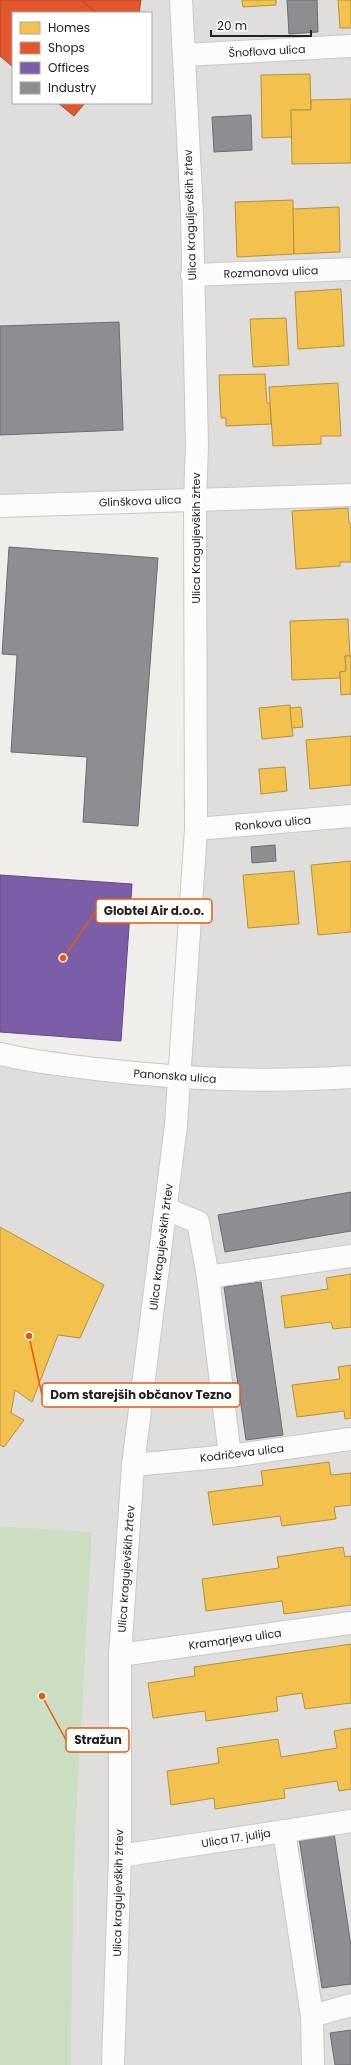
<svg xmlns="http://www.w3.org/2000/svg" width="351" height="2065" viewBox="0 0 351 2065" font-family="Poppins,sans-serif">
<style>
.residential{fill:#dfdedc;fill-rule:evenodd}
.forest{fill:#cbdec1}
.homes{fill:#f2c14e;stroke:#b49141}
.shops{fill:#e4572e;stroke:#aa472a}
.offices{fill:#7b5ea7;stroke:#604c7f}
.industry{fill:#8d8d92;stroke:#6d6d70}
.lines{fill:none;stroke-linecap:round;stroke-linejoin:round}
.minor-casing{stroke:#c9c8c7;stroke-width:24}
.tertiary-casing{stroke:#c9c8c7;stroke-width:24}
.minor{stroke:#fdfcfc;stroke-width:22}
.tertiary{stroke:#fdfcfc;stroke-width:22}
.labels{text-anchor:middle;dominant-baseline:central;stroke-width:4;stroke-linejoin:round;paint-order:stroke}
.street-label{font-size:11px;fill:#222;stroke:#fff}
.leader{fill:none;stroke:#e8590c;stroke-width:1.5}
.callout-dot{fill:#e8590c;stroke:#fff;stroke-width:1.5}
.callout{fill:#fff;stroke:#e8590c;stroke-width:1.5}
.callout-label{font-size:12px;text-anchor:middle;font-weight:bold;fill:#222}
</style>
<rect width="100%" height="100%" fill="#f0eeeb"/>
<!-- residential -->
<path class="residential" d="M 0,0 L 351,0 L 351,2065 L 71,2065 L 74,1859 L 92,1532 L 0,1526 L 0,1050 L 180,1077 L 195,499 L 0,506 ZM 13,13 L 151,13 L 151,103 L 13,103 Z"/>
<!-- forest -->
<path class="forest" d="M 0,1526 L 92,1532 L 74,1859 L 71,2065 L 0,2065 Z"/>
<!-- homes -->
<g class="homes">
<path d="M 242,0 L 276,0 L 276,5 L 243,7 Z"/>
<path d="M 338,0 L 351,0 L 351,28 L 340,28 Z"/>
<path d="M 310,74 L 311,110 L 291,110 L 292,137 L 262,138 L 261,75 Z"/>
<path d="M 351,99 L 351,163 L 292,164 L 291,110 L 311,110 L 311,100 Z"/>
<path d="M 293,200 L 294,254 L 237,257 L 235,202 Z"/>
<path d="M 339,207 L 340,252 L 294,254 L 293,209 Z"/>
<path d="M 341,289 L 344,346 L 298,349 L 295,292 Z"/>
<path d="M 286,318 L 289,365 L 253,367 L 250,319 Z"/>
<path d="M 265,374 L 267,403 L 270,403 L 271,424 L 226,426 L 226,418 L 221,418 L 219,375 Z"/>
<path d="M 338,383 L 341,436 L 321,436 L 321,444 L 273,446 L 269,387 Z"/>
<path d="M 348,508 L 349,523 L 351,523 L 351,562 L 340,562 L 340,566 L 296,569 L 292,511 Z"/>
<path d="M 348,619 L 350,656 L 345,656 L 346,671 L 340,672 L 340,678 L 292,680 L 290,621 Z"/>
<path d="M 345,656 L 351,656 L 351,694 L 341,695 L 340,672 L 346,671 Z"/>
<path d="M 290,705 L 293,736 L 262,739 L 259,708 Z"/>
<path d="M 301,707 L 303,727 L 292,728 L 290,708 Z"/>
<path d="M 351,736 L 351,785 L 310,789 L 306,740 Z"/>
<path d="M 285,767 L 287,791 L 261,794 L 259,769 Z"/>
<path d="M 351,861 L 351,932 L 318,935 L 311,865 Z"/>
<path d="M 294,871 L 299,924 L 248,928 L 243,875 Z"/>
<path d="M 0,1227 L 104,1285 L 80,1338 L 58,1335 L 32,1402 L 15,1390 L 11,1413 L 24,1420 L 4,1447 L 0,1445 Z"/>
<path d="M 351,1274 L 351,1327 L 333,1329 L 331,1322 L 285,1328 L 281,1296 L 328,1289 L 326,1278 Z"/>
<path d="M 351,1365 L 351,1418 L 345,1419 L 344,1411 L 297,1417 L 292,1385 L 340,1379 L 338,1367 Z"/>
<path d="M 329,1462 L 331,1475 L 351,1473 L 351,1505 L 334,1507 L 336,1519 L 282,1526 L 280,1516 L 213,1525 L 208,1492 L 263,1485 L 261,1471 Z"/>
<path d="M 343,1547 L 345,1557 L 351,1556 L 351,1605 L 284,1614 L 282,1601 L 206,1611 L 202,1579 L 279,1568 L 277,1557 Z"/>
<path d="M 351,1644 L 351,1703 L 305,1709 L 302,1693 L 276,1697 L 278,1711 L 206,1721 L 205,1711 L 153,1718 L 148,1683 L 195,1676 L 194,1667 Z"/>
<path d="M 351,1728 L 351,1789 L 339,1791 L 337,1781 L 284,1789 L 285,1798 L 215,1809 L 214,1798 L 171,1805 L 167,1771 L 219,1763 L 217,1748 L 278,1739 L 281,1757 L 337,1748 L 334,1731 Z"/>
</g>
<!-- shops -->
<g class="shops">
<path d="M 0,0 L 81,0 L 97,13 L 13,13 L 13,67 L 0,56 Z"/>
<path d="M 81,0 L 141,0 L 139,13 L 97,13 Z"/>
<path d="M 58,103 L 85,103 L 74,116 Z"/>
</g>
<!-- offices -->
<path class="offices" d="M 0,875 L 132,884 L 121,1041 L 0,1032 Z"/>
<!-- industry -->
<g class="industry">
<path d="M 287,0 L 317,0 L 318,32 L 289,34 Z"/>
<path d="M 251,115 L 252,150 L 214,152 L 212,117 Z"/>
<path d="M 119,322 L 123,430 L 0,435 L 0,326 Z"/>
<path d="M 9,547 L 158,558 L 138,826 L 83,822 L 87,757 L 11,752 L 17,655 L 2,654 Z"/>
<path d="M 275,845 L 276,861 L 252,863 L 251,847 Z"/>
<path d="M 351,1192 L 351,1231 L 225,1252 L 218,1215 Z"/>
<path d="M 261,1282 L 283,1435 L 246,1440 L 224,1287 Z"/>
<path d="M 334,1833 L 351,1946 L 351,1984 L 322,1988 L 299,1838 Z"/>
<path d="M 351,2030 L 351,2065 L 335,2065 L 330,2033 Z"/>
</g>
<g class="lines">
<!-- minor casing -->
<g class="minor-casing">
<g id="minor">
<path d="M 184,55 L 351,46"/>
<path d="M 192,275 L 351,269"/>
<path d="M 0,506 L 351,495"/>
<path d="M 196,829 L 351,816"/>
<path d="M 166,1209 L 198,1222 L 208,1277 L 230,1456"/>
<path d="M 208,1277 L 351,1256"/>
<path d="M 133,1465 L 230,1456 L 351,1439"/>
<path d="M 120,1655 L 351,1623"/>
<path d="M 284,1831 L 312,2016"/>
<path d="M 120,1856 L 351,1821"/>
<path d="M 113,2065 L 120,1856 L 120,1655 L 133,1465 L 176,1125 L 196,829 L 195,499 L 197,446 L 192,214 L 181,0"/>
<path d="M 313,2065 L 312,2016 L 351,2005"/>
</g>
</g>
<!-- tertiary casing -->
<g class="tertiary-casing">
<path id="tertiary" d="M 0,1054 C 32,1062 64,1065 96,1069 C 180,1079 266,1083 351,1077"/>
</g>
<!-- minor -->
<use href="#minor" class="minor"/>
<!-- tertiary -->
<use href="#tertiary" class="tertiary"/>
</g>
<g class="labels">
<!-- street labels -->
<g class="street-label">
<text transform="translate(267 51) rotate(-3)">Šnoflova ulica</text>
<text transform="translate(190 215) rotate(-92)">Ulica Kraguljevških žrtev</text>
<text transform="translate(271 272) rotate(-2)">Rozmanova ulica</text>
<text transform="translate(140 501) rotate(-2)">Glinškova ulica</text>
<text transform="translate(196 538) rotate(-90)">Ulica Kraguljevških žrtev</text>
<text transform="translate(273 823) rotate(-5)">Ronkova ulica</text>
<text transform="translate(175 1076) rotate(4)">Panonska ulica</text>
<text transform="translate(161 1247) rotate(-83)">Ulica kragujevških žrtev</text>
<text transform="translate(242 1453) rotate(-7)">Kodričeva ulica</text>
<text transform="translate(126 1569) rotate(-86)">Ulica kragujevških žrtev</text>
<text transform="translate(235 1639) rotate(-8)">Kramarjeva ulica</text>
<text transform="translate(236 1838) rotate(-9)">Ulica 17. julija</text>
<text transform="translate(118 1893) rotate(-89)">Ulica kragujevških žrtev</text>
</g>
</g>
<!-- callouts -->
<path class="leader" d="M63 958L96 911M29 1336L42 1395M42 1696L66 1740"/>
<g class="callout-dot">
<circle cx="63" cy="958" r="4"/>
<circle cx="29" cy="1336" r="4"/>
<circle cx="42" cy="1696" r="4"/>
</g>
<g class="callout">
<rect x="96" y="899" width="116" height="24" rx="4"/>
<rect x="42" y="1383" width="198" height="24" rx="4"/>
<rect x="66" y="1728" width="63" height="24" rx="4"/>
</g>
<g class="callout-label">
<text x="154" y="915">Globtel Air d.o.o.</text>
<text x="141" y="1399">Dom starejših občanov Tezno</text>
<text x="98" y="1744">Stražun</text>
</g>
<!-- legend -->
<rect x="12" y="12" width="140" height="92" fill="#ffffff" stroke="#a7a7a7"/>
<rect x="20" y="22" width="20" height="12" fill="#f2c14e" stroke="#a7a7a7"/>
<text x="48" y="32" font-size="12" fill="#222222">Homes</text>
<rect x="20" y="42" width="20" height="12" fill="#e4572e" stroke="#a7a7a7"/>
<text x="48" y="52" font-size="12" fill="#222222">Shops</text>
<rect x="20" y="62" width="20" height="12" fill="#7b5ea7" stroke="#a7a7a7"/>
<text x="48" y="72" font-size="12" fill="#222222">Offices</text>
<rect x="20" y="82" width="20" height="12" fill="#8d8d92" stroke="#a7a7a7"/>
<text x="48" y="92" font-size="12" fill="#222222">Industry</text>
<!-- scale -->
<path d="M211 30v6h100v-6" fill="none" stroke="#222222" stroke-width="2"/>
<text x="217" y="30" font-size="12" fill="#222222" stroke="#ffffff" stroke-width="3" paint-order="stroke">20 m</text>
</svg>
